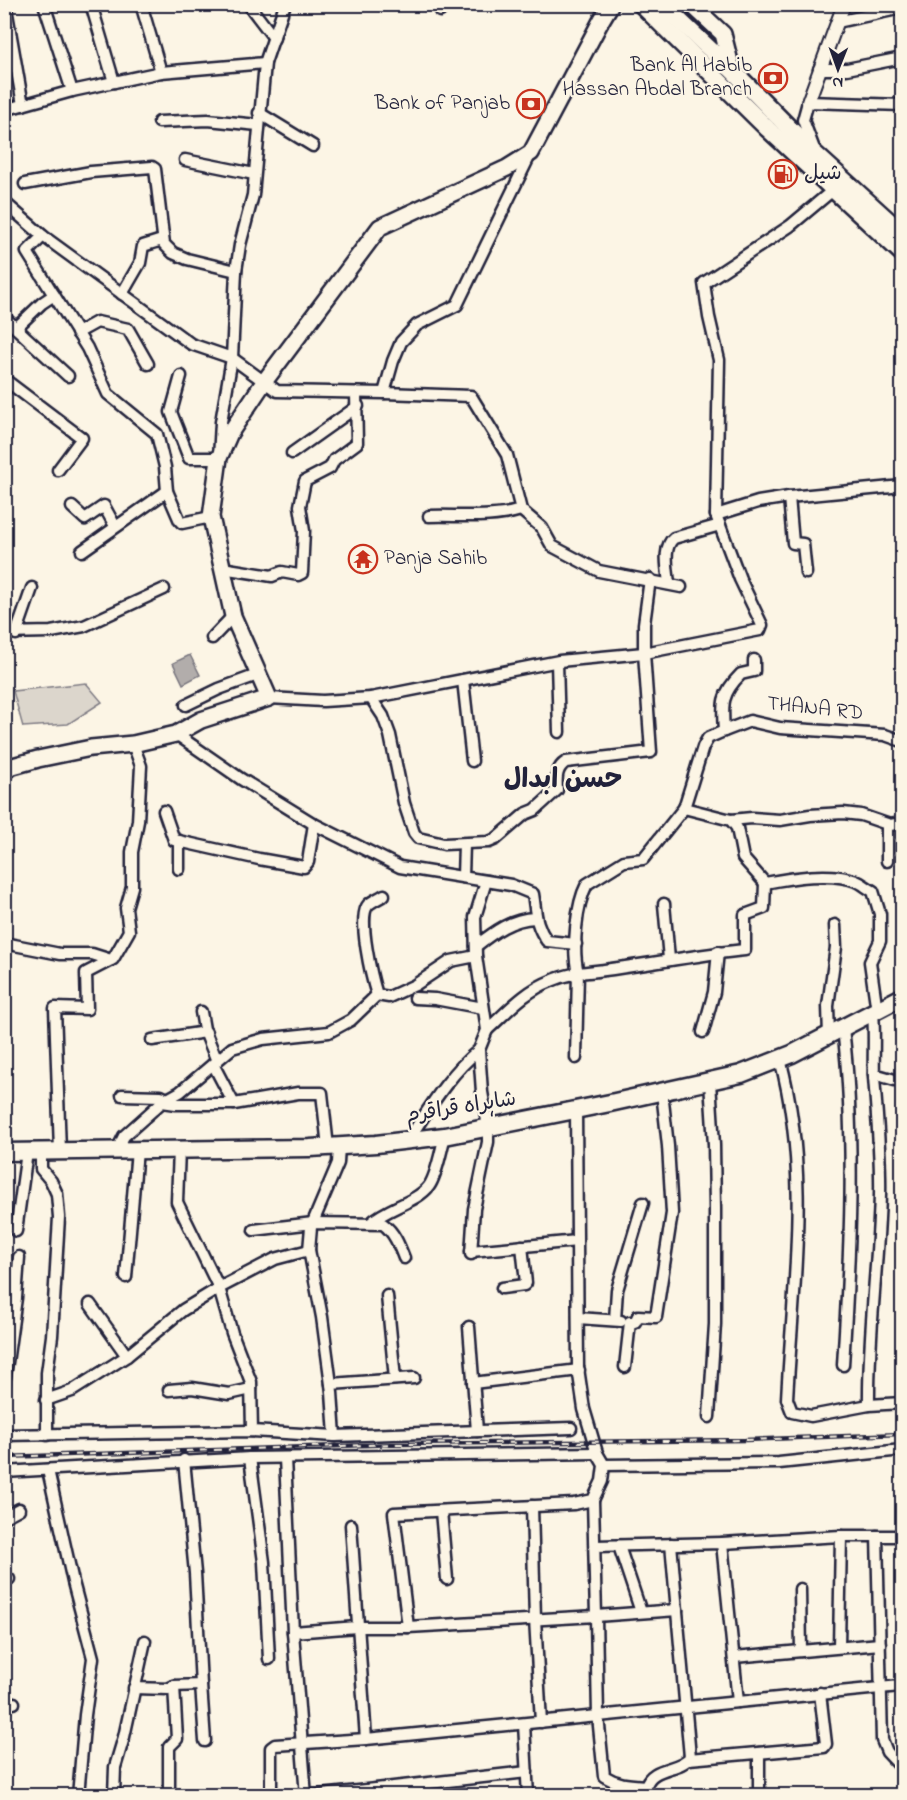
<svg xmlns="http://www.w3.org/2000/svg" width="907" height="1800" viewBox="0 0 907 1800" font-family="'Indie Flower','Playpen Sans Arabic',sans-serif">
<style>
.green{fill:#dcd6cc;stroke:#7f7c84;stroke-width:1.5}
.water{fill:#b2adab;stroke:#78757e;stroke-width:1.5}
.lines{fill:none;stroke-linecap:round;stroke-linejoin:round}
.minor-casing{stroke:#22223b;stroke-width:15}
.tertiary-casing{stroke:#22223b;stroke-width:16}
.secondary-casing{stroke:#22223b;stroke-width:20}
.trunk-casing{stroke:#22223b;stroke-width:21}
.minor{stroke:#fcf5e5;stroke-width:10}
.tertiary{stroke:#fcf5e5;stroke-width:12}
.secondary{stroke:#fcf5e5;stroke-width:15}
.trunk{stroke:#fcf5e5;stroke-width:16}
.rail-casing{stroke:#22223b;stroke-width:4.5}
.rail{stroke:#fcf5e5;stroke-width:2;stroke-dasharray:7;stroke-linecap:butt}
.labels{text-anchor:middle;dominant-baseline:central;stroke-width:4.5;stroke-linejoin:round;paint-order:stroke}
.poi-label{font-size:21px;fill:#22223b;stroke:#fcf5e5;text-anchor:end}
.street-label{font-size:21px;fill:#22223b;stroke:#fcf5e5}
.district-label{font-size:27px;font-weight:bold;fill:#22223b;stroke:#fcf5e5}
</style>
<rect width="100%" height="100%" fill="#fcf5e5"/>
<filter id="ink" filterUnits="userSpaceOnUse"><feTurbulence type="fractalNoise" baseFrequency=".0167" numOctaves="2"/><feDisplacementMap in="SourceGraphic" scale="12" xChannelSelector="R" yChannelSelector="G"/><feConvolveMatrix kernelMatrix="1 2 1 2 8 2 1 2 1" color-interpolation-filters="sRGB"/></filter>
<g filter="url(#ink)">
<!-- green -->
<path class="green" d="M 86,683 L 102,702 L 68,724 L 23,727 L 13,691 Z"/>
<!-- water -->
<path class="water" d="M 190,655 L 200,675 L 183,684 L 173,663 Z"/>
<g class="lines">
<!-- minor casing -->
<g class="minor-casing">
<g id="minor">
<path d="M 44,4 L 72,91"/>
<path d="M 91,4 L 114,82"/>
<path d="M 141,4 L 161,72"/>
<path d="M 248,4 L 274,38"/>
<path d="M 438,4 L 440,11"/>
<path d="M 6,8 L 23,105"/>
<path d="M 837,22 L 902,8"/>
<path d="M 819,69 L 847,69 L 902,58"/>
<path d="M 4,110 L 72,91 L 161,72 L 265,63"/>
<path d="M 259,113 L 313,146"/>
<path d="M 159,122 L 208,120 L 258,125"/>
<path d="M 814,149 L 803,120 L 808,102 L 902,105"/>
<path d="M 185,160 L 254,174"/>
<path d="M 25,184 L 91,172 L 152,167 L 155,169 L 164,244 L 173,253 L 187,259 L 236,271"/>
<path d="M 4,202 L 43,236 L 191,344 L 232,358 L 277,391 L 384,393 L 393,361 L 401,342 L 417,325 L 457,305 L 531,153"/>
<path d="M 43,236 L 27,252 L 87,348 L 108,394 L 157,434 L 165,467 L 167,491 L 180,521 L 182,523 L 211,517"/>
<path d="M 122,294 L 140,263 L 143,246 L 162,240"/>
<path d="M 4,317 L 68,376"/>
<path d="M 16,328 L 42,303 L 54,295"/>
<path d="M 77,333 L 97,322 L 128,329 L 148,364"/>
<path d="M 181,376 L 171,412 L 189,458 L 219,458 L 221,422 L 232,358 L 236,271 L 240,245 L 253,195 L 265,63 L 285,4"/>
<path d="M 4,379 L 82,438 L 58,470"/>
<path d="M 384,393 L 471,396 L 507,455 L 521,510 L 542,528 L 552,546 L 599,571 L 681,587"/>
<path d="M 292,453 L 358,406"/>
<path d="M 789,497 L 793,543 L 803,544 L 806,573"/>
<path d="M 72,507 L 85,519 L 104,506 L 115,526"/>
<path d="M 716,515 L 758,502 L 789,497 L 902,486"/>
<path d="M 429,516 C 458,515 493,519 521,510"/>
<path d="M 82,551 L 167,491"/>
<path d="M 222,568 L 272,576 L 282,572 L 298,575 L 302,573 L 304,531 L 300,506 L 305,481 L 330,468 L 334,460 L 357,443 L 356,393"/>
<path d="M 669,584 C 668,570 662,547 674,538 L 720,525"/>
<path d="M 4,633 L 51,632 L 84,626 L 164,589"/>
<path d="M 16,634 L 32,588"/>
<path d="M 212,638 L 233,616"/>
<path d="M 557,662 L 559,732"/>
<path d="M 463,680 L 472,761"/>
<path d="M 269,698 L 323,701 L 371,698 L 559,661 L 644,653 L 760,630 L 762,625 L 740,579 L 716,515 L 719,360 L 709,317 L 704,283 L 790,226 L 833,190"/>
<path d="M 371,698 L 383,716 L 390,735 L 404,803 L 414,833 L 418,838 L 444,844 L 489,842 L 496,839 L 525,814 L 535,810 L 557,790 C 556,778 556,768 566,762 L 651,752 L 644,653 L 644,624 L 650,579"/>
<path d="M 186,705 L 219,689 L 260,674"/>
<path d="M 724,731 L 750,721 L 780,728 L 885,735 L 902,741"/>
<path d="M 176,734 L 241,779 L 314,824 L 400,867 L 511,885 L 533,894 C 536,912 535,925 547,941 L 576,944"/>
<path d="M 684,808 L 731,820 L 752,818 L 780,820 L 810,815 L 843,813 L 861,815 L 890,825 L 902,823"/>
<path d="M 164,811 L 174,840 L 259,859 L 304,867 L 308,862 L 314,824"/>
<path d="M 731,820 L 737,828 L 743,858 L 765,883 C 791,878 831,871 856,881 C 862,883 867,888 873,891 L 880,914 L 880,941 L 870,962 L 877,1011"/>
<path d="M 179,841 L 179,869"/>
<path d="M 887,861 L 887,825"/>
<path d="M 463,877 L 464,844"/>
<path d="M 664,904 L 669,959"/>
<path d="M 4,943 L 60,954 L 92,954 L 111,960"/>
<path d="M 476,946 C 494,932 511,919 535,918"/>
<path d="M 377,995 L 389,997 L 415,985 L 451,961 L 476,956 L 475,917 L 486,881"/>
<path d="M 377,995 C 372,979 357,917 368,905 C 372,901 380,898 384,895"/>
<path d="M 415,998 L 435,999 L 483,1008"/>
<path d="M 201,1012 L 204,1029 L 217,1061"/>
<path d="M 843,1028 C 856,1139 850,1254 843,1365"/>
<path d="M 487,1030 C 507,1012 525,991 551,981 C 559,977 569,975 578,973 C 572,949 576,905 587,884 L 624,861 L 643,859 L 684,808 L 703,747 L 708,738 L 724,731 C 722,704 721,694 741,674 L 754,671 L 754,660"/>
<path d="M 703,1032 L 714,992 L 718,952"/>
<path d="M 829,1036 L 828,1006 L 836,947 L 835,925"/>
<path d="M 152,1040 L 206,1032"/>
<path d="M 576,1058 L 578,973 C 634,968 689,955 745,950 L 745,915 L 764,908 L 765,883"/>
<path d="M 780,1059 C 811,1174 793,1283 787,1399 L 792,1412 L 811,1416 L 869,1405 L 902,1403"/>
<path d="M 874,1074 L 902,1082"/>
<path d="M 122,1095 L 161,1096 L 167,1099"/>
<path d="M 162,1102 L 176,1104 L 234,1104 L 213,1064"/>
<path d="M 234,1104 L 298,1093 L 322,1093 L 328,1147"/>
<path d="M 408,1140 C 429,1109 449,1074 479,1050"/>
<path d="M 179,1149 L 177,1202 L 219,1288 L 232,1333 L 251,1382 L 252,1431"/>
<path d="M 117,1150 L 124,1136 L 162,1102 L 180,1092 L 232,1048 L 263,1039 L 329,1032 L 351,1020 L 377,995"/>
<path d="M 41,1151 L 41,1169 L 51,1181 L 57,1194 L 59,1217 L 52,1336 L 47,1373 L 47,1435"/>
<path d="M 60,1151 L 55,1008 L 87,1009 L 86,973 L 113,959 L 129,931 L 126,908 L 132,887 L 132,852 L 138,821 L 141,766 L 133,744"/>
<path d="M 372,1222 C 387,1208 417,1202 429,1186 C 437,1175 441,1149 445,1136"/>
<path d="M 254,1230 L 313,1223 L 383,1224 C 394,1232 399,1245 404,1258"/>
<path d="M 16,1231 L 27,1152"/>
<path d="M 471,1251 L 577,1241"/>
<path d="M 471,1254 L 474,1209 L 488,1142 L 488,1127 L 482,1092 L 479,1050 L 487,1030 L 476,956"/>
<path d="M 126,1277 L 137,1150"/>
<path d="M 502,1288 L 524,1285 L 526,1283 L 522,1246"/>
<path d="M 387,1296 L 395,1379"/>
<path d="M 90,1304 L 127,1356"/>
<path d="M 578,1318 L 621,1321"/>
<path d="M 615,1320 L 617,1290 L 643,1203"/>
<path d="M 469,1327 L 477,1431"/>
<path d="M 625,1367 L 630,1322 L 635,1322 L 638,1316 L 656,1317 L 672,1213 L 668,1146 L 662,1092"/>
<path d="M 473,1383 L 579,1370"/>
<path d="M 4,1384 L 16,1298 L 19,1257"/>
<path d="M 331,1384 L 414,1378"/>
<path d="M 169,1390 L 192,1388 L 229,1394 L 251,1389"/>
<path d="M 46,1400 L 72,1391 L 127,1356 L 183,1310 L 219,1288 L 275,1259 L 309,1250"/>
<path d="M 869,1405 C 868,1335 878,1266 880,1195 C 881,1156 877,1117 874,1077 C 873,1056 875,1034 873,1013"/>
<path d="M 709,1417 L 715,1324 L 715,1208 L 714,1145 L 710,1082"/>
<path d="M 4,1435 L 252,1431 L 335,1436 L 571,1428"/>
<path d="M 335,1436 L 332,1392 L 322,1317 L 309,1250 L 311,1227 L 338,1163 L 339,1146"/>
<path d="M 250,1458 L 264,1562 L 269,1659"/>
<path d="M 285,1458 L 293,1632 L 306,1796"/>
<path d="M 604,1465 L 779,1463 L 902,1450"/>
<path d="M 48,1470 L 73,1582 L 93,1658 L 85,1715 L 78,1796"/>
<path d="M 4,1472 L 250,1458 L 597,1453"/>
<path d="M 532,1506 L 535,1619 L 541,1722"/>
<path d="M 441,1511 L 447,1579"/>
<path d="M 4,1517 L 19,1509"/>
<path d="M 351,1525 L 366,1739"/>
<path d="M 877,1536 L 882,1740 L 887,1752 L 902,1768"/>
<path d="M 722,1543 L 841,1536 L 902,1536"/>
<path d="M 596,1546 L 722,1543 L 738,1702"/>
<path d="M 619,1546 L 641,1612"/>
<path d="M 4,1582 L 9,1579"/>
<path d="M 800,1589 L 801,1651"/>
<path d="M 408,1627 L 394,1513 L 574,1504 L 593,1500 L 602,1481 L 604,1465 L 597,1453 L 584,1409 L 578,1368 L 576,1109"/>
<path d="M 293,1632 L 357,1627 L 408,1627 L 596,1616 L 593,1500"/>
<path d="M 839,1647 L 841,1536"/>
<path d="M 734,1657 L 880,1644"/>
<path d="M 201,1685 L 205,1741"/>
<path d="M 134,1688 L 168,1689 L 174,1686 L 201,1685 L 195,1573 L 184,1460"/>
<path d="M 4,1702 L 14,1703"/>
<path d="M 524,1724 L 528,1796"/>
<path d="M 689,1759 L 824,1747 L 826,1744 L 820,1693"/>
<path d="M 646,1786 C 651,1766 680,1771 690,1757 L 671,1544"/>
<path d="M 114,1796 L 115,1767 L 124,1737 L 145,1641"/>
<path d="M 169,1796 L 169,1747 L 177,1739 L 174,1686"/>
<path d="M 271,1796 L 271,1748 L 275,1745 L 366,1739 L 900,1686"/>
<path d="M 313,1796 L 527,1772"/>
<path d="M 646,1796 L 646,1786 C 630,1785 618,1785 604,1776 L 598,1716 L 596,1616 L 677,1610"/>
<path d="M 759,1796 L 759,1753"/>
</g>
</g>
<!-- tertiary casing -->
<g class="tertiary-casing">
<path id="tertiary" d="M 808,102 L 844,4"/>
</g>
<!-- secondary casing -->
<g class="secondary-casing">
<g id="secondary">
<path d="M 691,4 L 723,34 L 732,70"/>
<path d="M 4,772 L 13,766 L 38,759 L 91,748 L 133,744 L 176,734 L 201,720 L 269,698 L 233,616 L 211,517 L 219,458 L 230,433 L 264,382 L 380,227 L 507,168 L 531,153 L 602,19 L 611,4"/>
</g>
</g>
<!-- trunk casing -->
<g class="trunk-casing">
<g id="trunk">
<path d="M 641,4 L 768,129 L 902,253"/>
<path d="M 662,4 L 732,70 L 815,154 L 902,233"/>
<path d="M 4,1152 L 310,1148 L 376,1144 L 445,1136 L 610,1103 L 741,1074 L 792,1054 L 902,997"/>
</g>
</g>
<!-- minor -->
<use href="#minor" class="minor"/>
<!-- tertiary -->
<use href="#tertiary" class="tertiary"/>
<!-- secondary -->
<use href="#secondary" class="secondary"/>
<!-- trunk -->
<use href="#trunk" class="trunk"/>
<!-- rail casing -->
<g class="rail-casing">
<path id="rail" d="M 4,1457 L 399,1444 L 745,1440 L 902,1434"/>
</g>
<!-- rail -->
<use href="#rail" class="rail"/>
</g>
</g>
<!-- icons -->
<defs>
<g id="bank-ring" transform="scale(1.5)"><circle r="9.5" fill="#fcf5e5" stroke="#c8321e" stroke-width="1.5"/><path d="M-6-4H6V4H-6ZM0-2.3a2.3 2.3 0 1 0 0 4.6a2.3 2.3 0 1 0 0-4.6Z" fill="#c8321e"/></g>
<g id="fuel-ring" transform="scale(1.5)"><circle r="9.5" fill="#fcf5e5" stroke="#c8321e" stroke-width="1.5"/><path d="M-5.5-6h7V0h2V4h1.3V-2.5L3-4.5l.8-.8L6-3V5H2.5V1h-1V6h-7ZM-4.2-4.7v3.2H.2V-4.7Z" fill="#c8321e"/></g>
<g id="temple-ring" transform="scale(1.5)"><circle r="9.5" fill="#fcf5e5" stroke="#c8321e" stroke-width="1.5"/><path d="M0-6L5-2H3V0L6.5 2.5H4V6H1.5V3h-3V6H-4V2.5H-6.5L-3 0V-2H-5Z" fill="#c8321e"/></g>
</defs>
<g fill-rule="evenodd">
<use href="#bank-ring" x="773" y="78"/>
<use href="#bank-ring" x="531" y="104"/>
<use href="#fuel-ring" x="783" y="174"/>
<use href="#temple-ring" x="363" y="559"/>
</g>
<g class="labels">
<!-- poi labels -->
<g class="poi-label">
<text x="752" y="66">Bank Al Habib<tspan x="752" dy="24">Hassan Abdal Branch</tspan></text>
<text x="510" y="104">Bank of Panjab</text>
<text x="804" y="174" text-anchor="start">شیل</text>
<text x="384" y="559" text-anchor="start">Panja Sahib</text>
</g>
<!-- street labels -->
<g class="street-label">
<text transform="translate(815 709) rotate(6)">THANA RD</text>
<text transform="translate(461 1108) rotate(-9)">شاہراہ قراقرم</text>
</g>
<!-- district labels -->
<g class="district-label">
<text x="563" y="780">حسن ابدال</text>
</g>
</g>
<!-- margin -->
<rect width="907" height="1800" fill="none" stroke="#fcf5e5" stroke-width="24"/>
<rect x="12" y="12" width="883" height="1776" fill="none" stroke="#22223b" stroke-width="2" filter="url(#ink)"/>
<!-- north arrow -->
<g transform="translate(838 69) rotate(181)" stroke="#fcf5e5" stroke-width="4.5" paint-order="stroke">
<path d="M0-4.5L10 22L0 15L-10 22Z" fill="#22223b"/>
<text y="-9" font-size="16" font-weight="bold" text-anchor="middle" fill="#22223b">N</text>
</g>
</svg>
